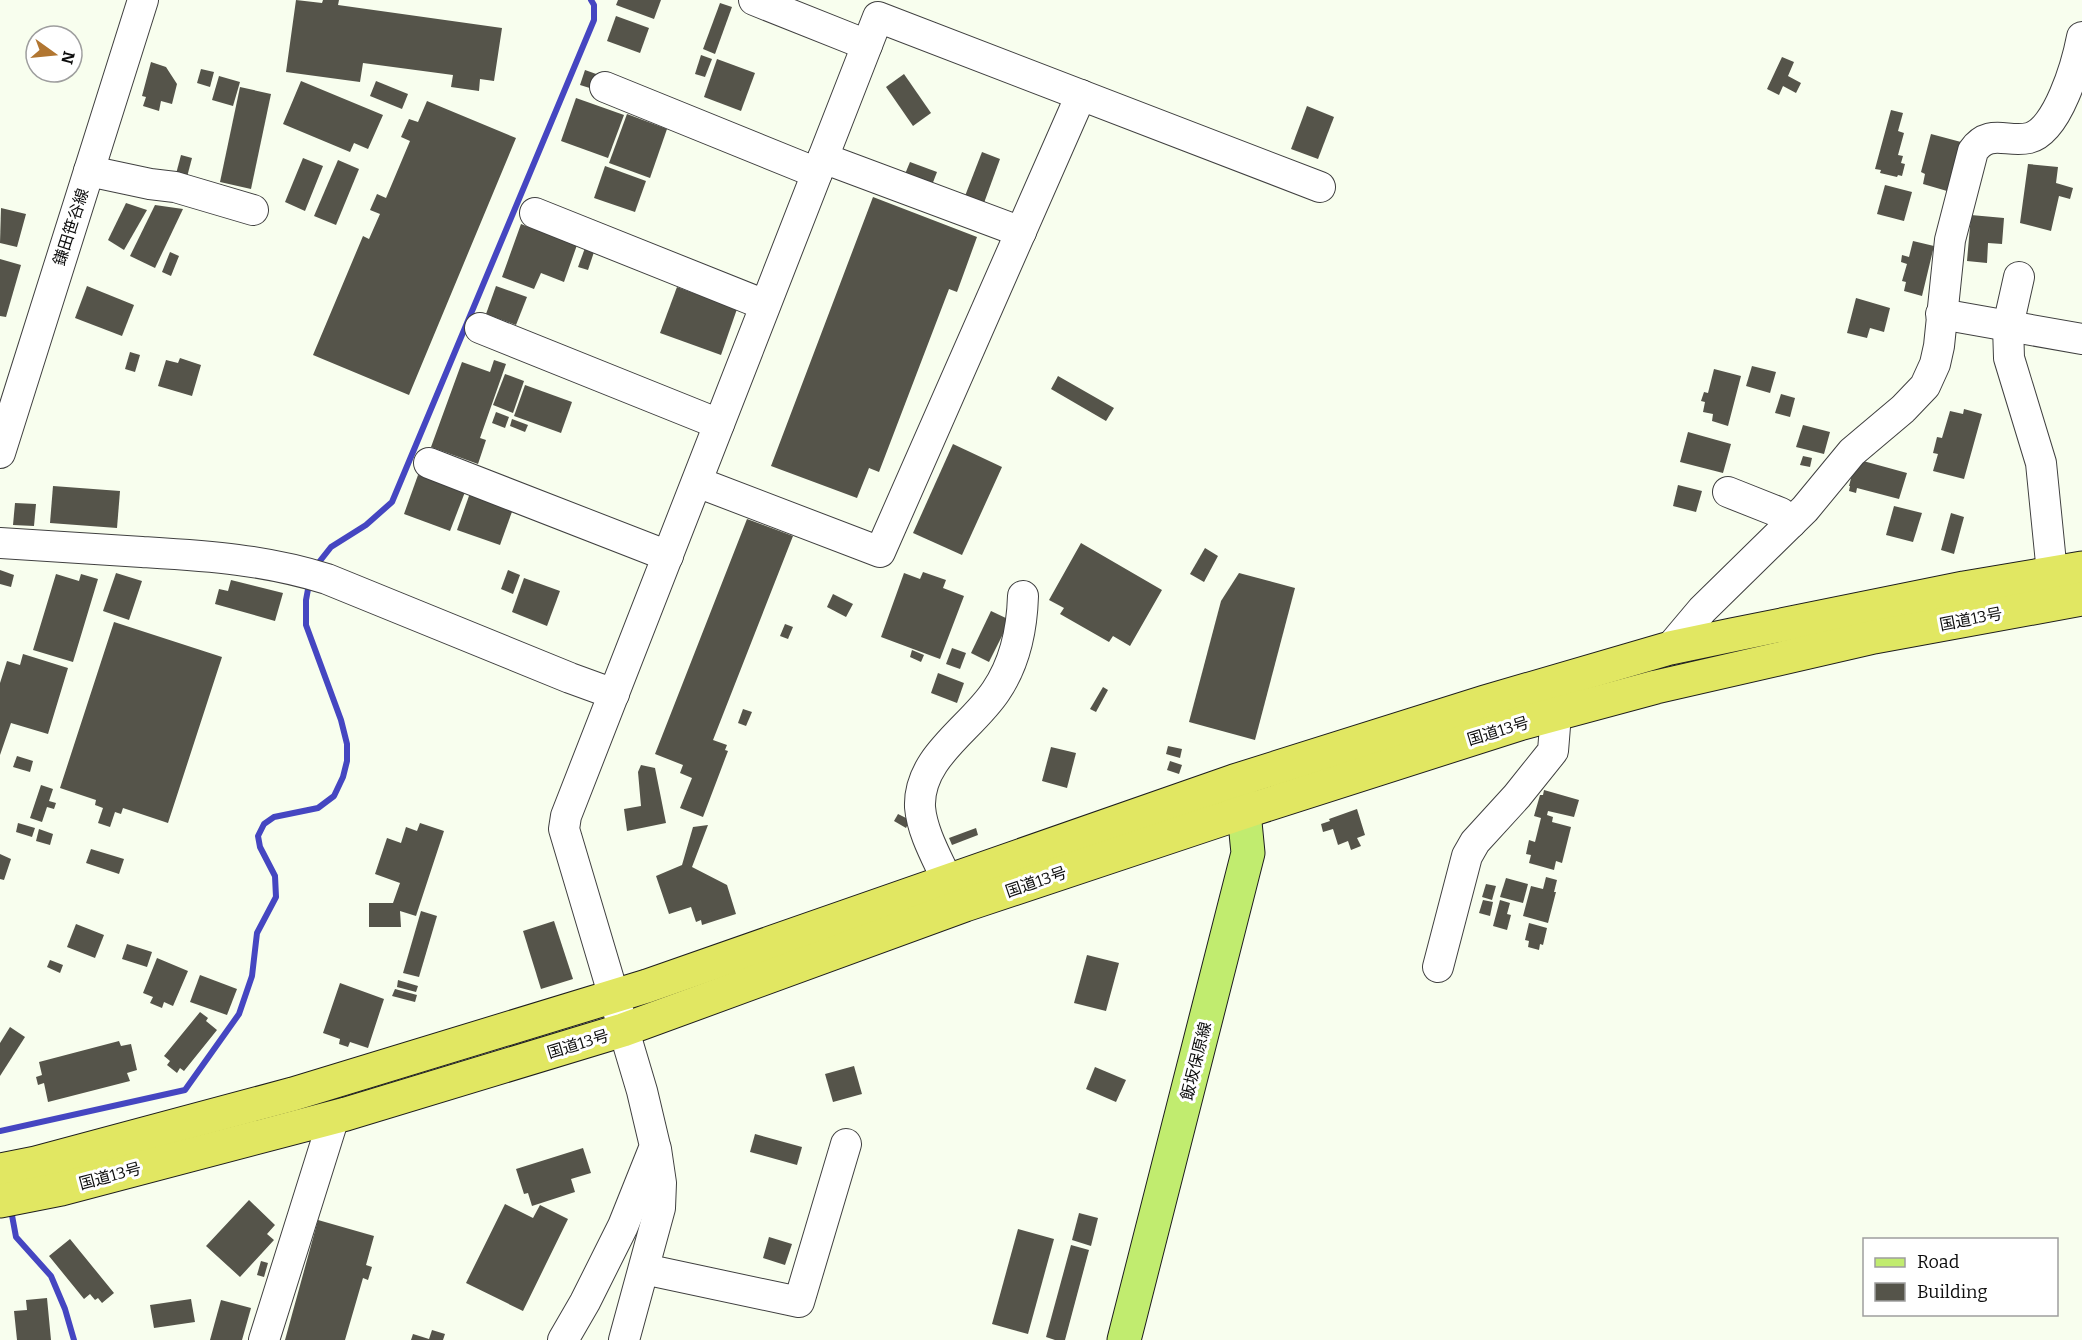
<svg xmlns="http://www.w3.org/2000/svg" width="2082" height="1340" viewBox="0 0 2082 1340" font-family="Bitter,'Noto Sans JP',serif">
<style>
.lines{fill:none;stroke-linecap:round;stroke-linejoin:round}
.stream{stroke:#4546c1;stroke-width:6}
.building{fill:#55544a}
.minor-casing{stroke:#404040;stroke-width:32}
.major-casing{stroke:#1e1e1e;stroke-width:35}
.highway-casing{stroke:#1e1e1e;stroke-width:35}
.minor{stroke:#fff;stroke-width:30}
.major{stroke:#c1ec6f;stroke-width:33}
.highway{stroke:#e1e762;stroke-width:33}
.labels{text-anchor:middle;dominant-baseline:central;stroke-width:6;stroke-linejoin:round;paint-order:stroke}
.street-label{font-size:16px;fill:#0d0d0d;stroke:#fff}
</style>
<rect width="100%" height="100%" fill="#f8feee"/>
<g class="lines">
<!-- stream -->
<g class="stream">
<path d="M 316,566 L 331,547 L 366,525 L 392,502 L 594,20 L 594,5 L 591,0"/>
<path d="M 0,1131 L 185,1090 L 239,1014 L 252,976 L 257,933 L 276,897 L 275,876 L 260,847 L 258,836 L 264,824 L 274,817 L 318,808 L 334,796 L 343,777 L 347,761 L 347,744 L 341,720 L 306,625 L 306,600 L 309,584"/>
<path d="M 11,1210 L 16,1237 L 51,1276 L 65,1309 L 74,1340"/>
</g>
</g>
<!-- building -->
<g class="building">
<path d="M 296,0 L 322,3 L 323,0 L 339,0 L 338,5 L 502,28 L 494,81 L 480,79 L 479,91 L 451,87 L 453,75 L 363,63 L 360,82 L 286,72 Z"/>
<path d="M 618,0 L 661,0 L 654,19 L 616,5 Z"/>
<path d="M 720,3 L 732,7 L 715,54 L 703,49 Z"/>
<path d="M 616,16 L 649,28 L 640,53 L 607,41 Z"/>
<path d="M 701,55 L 712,59 L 705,77 L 695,74 Z"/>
<path d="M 1782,57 L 1794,62 L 1788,76 L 1801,83 L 1796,93 L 1783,86 L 1779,95 L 1767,89 Z"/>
<path d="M 717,59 L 755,73 L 741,111 L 704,97 Z"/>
<path d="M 151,62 L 166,67 L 177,84 L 172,104 L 161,101 L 159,111 L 143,106 L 146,97 L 142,96 Z"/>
<path d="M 201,69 L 214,72 L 210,87 L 197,83 Z"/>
<path d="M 585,70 L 599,75 L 593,89 L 580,85 Z"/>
<path d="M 904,74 L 931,113 L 913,126 L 886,87 Z"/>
<path d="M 219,76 L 240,82 L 233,106 L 212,100 Z"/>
<path d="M 301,81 L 383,115 L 368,149 L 354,143 L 350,152 L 283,124 Z"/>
<path d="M 376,81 L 408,94 L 402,109 L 370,96 Z"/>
<path d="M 240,87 L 271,94 L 251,189 L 220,182 Z"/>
<path d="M 576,98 L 624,115 L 608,158 L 561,141 Z"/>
<path d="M 427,101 L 516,138 L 409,395 L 313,355 L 363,236 L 369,239 L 380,214 L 370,210 L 377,194 L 386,198 L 410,141 L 401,137 L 409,119 L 418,122 Z"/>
<path d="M 1307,106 L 1334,117 L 1318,159 L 1291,149 Z"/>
<path d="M 1891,110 L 1903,113 L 1898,131 L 1904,133 L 1898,155 L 1903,156 L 1901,163 L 1905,164 L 1902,176 L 1898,175 L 1897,177 L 1880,173 L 1881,170 L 1875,169 Z"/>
<path d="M 627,114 L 667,129 L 650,178 L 609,163 Z"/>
<path d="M 1931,134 L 1961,142 L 1952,185 L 1949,184 L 1947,191 L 1923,184 L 1925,174 L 1921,172 Z"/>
<path d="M 982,152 L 1000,159 L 984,203 L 965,196 Z"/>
<path d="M 181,155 L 192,158 L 187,177 L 176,174 Z"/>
<path d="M 303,158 L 323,166 L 305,211 L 285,202 Z"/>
<path d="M 338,160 L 359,169 L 336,225 L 314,216 Z"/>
<path d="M 910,162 L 937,172 L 932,185 L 905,174 Z"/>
<path d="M 2028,164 L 2058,167 L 2056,183 L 2073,188 L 2070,199 L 2059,196 L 2051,231 L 2020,223 Z"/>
<path d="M 605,166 L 646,181 L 635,212 L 594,198 Z"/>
<path d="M 1885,185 L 1912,192 L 1904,221 L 1877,214 Z"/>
<path d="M 873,197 L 977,237 L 957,292 L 949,289 L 879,472 L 869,468 L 857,498 L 771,466 Z"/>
<path d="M 126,203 L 147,210 L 124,250 L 108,240 Z"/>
<path d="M 155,205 L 183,209 L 155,268 L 130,256 Z"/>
<path d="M 1,208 L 26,214 L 17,247 L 0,243 Z"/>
<path d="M 1971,215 L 2004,218 L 2002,244 L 1988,243 L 1987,263 L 1967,261 Z"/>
<path d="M 521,224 L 577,245 L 564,282 L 541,273 L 534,289 L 502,277 Z"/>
<path d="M 1913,241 L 1934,246 L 1922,296 L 1904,291 L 1906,282 L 1902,281 L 1907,264 L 1901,262 L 1902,255 L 1909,257 Z"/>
<path d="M 585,248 L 594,252 L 588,270 L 578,267 Z"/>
<path d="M 170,252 L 179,256 L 171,276 L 162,272 Z"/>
<path d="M 0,259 L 21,265 L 6,317 L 0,316 Z"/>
<path d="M 87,286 L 134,305 L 122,336 L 75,318 Z"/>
<path d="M 496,286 L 527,297 L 516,325 L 486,314 Z"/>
<path d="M 677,287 L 737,309 L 721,355 L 660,333 Z"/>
<path d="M 1856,298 L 1890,308 L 1884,332 L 1870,328 L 1867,338 L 1847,333 Z"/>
<path d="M 130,352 L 140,355 L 135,372 L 125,369 Z"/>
<path d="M 180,358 L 201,365 L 192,396 L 158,386 L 166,360 L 178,363 Z"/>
<path d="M 494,360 L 506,364 L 480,438 L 486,440 L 478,464 L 431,447 L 462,362 L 490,372 Z"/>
<path d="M 1752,366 L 1776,372 L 1770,393 L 1746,386 Z"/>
<path d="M 1714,369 L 1741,376 L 1728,426 L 1712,421 L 1713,414 L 1703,412 L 1705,402 L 1701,401 L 1704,392 L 1708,393 Z"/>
<path d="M 505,374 L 524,381 L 513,413 L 493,405 Z"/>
<path d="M 1058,376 L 1114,408 L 1106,421 L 1051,389 Z"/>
<path d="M 525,385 L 572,402 L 561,433 L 514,416 Z"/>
<path d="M 1781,394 L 1795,398 L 1790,417 L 1775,413 Z"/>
<path d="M 1964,409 L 1982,414 L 1964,479 L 1933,471 L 1938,454 L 1933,453 L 1937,437 L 1942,438 L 1950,411 L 1963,414 Z"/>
<path d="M 496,412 L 509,417 L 505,428 L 492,423 Z"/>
<path d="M 512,419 L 528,425 L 525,432 L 510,426 Z"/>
<path d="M 1803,425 L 1830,432 L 1824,454 L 1796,447 Z"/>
<path d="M 1688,432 L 1731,444 L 1723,473 L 1680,462 Z"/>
<path d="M 953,444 L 1002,467 L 962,555 L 913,533 Z"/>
<path d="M 1803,456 L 1812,458 L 1810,467 L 1800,465 Z"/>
<path d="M 1856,459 L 1907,473 L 1899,499 L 1857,488 L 1856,493 L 1849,491 L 1850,486 L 1849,486 Z"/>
<path d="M 418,475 L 465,492 L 450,531 L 404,514 Z"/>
<path d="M 1678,485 L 1702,491 L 1696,512 L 1673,506 Z"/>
<path d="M 53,486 L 120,491 L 117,528 L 50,523 Z"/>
<path d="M 470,493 L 513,509 L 500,545 L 457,530 Z"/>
<path d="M 15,503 L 36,504 L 34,526 L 13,525 Z"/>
<path d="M 1894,506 L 1922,513 L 1913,542 L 1886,535 Z"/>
<path d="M 1951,513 L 1964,517 L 1954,554 L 1941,550 Z"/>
<path d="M 747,519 L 793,536 L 713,740 L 727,745 L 725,750 L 728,751 L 703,817 L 680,808 L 692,778 L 680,773 L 683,765 L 655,754 Z"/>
<path d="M 1081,543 L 1162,590 L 1130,646 L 1113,636 L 1109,642 L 1060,614 L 1064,608 L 1049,600 Z"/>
<path d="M 1205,548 L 1218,556 L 1204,582 L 1190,574 Z"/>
<path d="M 0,570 L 14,575 L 11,587 L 0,584 Z"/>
<path d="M 508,570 L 520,575 L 513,594 L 501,589 Z"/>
<path d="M 923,572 L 946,580 L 943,588 L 964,596 L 940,659 L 881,637 L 904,573 L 920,579 Z"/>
<path d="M 116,573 L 142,581 L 129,620 L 103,611 Z"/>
<path d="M 1239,573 L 1295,588 L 1255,740 L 1189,722 L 1221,601 Z"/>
<path d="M 56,574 L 79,581 L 81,574 L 98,579 L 73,662 L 33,650 Z"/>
<path d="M 524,578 L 560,591 L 547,626 L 512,612 Z"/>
<path d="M 231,580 L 283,593 L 275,621 L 215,604 L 219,589 L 228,591 Z"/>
<path d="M 833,594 L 853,604 L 846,617 L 827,607 Z"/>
<path d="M 991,611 L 1010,620 L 989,662 L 971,653 Z"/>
<path d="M 114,622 L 222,657 L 168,823 L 123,808 L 121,814 L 115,812 L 110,827 L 98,823 L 103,808 L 95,805 L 96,800 L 60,788 Z"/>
<path d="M 785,624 L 793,627 L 788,639 L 780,636 Z"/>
<path d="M 952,648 L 966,653 L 960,669 L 946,664 Z"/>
<path d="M 912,650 L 924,655 L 921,662 L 910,657 Z"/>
<path d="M 23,654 L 68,668 L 48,734 L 11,723 L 0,755 L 0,683 L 7,661 L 20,665 Z"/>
<path d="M 938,673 L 964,683 L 957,703 L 931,693 Z"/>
<path d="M 1103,687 L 1108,690 L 1096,712 L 1090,709 Z"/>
<path d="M 743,709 L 752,712 L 746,726 L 738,723 Z"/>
<path d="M 1168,746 L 1182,749 L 1180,758 L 1166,754 Z"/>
<path d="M 1051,747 L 1076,753 L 1067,788 L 1042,781 Z"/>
<path d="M 17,756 L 33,761 L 30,772 L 13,767 Z"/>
<path d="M 1170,761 L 1182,765 L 1179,774 L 1167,770 Z"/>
<path d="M 641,765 L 655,768 L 666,823 L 627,831 L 624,809 L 641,806 L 638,772 Z"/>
<path d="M 41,785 L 53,789 L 49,801 L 56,803 L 54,809 L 47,807 L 42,822 L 30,818 Z"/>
<path d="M 1544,790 L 1579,800 L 1574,817 L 1548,811 L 1547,815 L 1553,817 L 1552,822 L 1571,827 L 1562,863 L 1556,861 L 1554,870 L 1529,863 L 1531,855 L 1526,854 L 1529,840 L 1535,842 L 1541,818 L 1534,816 L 1540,795 L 1543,795 Z"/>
<path d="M 1357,809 L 1365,835 L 1357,838 L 1361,846 L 1351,850 L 1348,841 L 1338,845 L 1333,829 L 1323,832 L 1321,824 L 1330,821 L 1329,819 Z"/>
<path d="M 898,814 L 910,820 L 906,828 L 894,821 Z"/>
<path d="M 18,823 L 35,828 L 32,837 L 16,832 Z"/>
<path d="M 420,823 L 444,831 L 416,916 L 400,911 L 401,927 L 369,927 L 369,903 L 393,903 L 400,883 L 375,874 L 387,838 L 401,843 L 406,827 L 417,831 Z"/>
<path d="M 708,825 L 692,867 L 727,885 L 736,914 L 702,925 L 701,920 L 696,922 L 691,907 L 669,914 L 656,876 L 682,865 L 693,827 Z"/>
<path d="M 976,828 L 978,835 L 952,845 L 949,838 Z"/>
<path d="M 39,829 L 53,834 L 50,845 L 36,841 Z"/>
<path d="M 91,849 L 124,859 L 119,874 L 86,863 Z"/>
<path d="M 0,854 L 11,859 L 4,880 L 0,879 Z"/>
<path d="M 1546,877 L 1557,880 L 1554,892 L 1556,892 L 1548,923 L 1523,916 L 1531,886 L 1543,889 Z"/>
<path d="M 1506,878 L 1528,884 L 1523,903 L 1500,897 Z"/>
<path d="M 1486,884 L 1496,886 L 1492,900 L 1482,897 Z"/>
<path d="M 1483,900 L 1493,902 L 1490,916 L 1479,913 Z"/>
<path d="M 1500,900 L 1510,903 L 1507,914 L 1511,915 L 1507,930 L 1493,926 Z"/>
<path d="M 421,911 L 437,916 L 419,977 L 403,973 Z"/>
<path d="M 554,921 L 573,979 L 541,989 L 523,931 Z"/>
<path d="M 1529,923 L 1547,928 L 1543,945 L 1540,944 L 1539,950 L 1528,947 L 1529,941 L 1525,940 Z"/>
<path d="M 76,924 L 104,935 L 95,958 L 67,947 Z"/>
<path d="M 127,944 L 152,952 L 147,967 L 122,959 Z"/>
<path d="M 1087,955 L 1119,963 L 1106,1011 L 1074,1003 Z"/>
<path d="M 157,958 L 188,971 L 173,1006 L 164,1002 L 162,1008 L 150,1003 L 153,997 L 143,993 Z"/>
<path d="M 50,960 L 63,965 L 60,973 L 47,967 Z"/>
<path d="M 200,975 L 237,989 L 227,1015 L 190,1002 Z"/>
<path d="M 398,980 L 418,986 L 416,992 L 397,987 Z"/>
<path d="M 340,983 L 384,999 L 368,1048 L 350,1042 L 348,1047 L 339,1044 L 340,1039 L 323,1033 Z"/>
<path d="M 395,989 L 417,995 L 415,1002 L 392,996 Z"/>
<path d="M 200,1012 L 208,1018 L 206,1021 L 217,1030 L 184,1071 L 180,1068 L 177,1073 L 167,1065 L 170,1061 L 164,1056 Z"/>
<path d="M 10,1027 L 25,1037 L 0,1076 L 0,1043 Z"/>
<path d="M 119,1041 L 121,1046 L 131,1044 L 137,1070 L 127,1073 L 130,1081 L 48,1102 L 44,1083 L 38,1085 L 36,1077 L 42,1075 L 39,1062 Z"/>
<path d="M 854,1066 L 862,1094 L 833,1102 L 825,1074 Z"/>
<path d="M 1095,1067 L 1126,1080 L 1116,1102 L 1086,1089 Z"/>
<path d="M 755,1134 L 802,1147 L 797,1165 L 750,1152 Z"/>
<path d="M 583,1148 L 591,1173 L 571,1179 L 575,1192 L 532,1206 L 528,1193 L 524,1194 L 516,1169 Z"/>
<path d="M 249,1200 L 275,1225 L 267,1234 L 274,1240 L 240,1277 L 206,1246 Z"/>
<path d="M 505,1204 L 533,1218 L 540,1205 L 568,1219 L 523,1311 L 466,1283 Z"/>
<path d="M 1079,1213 L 1098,1218 L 1091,1246 L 1072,1240 Z"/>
<path d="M 318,1220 L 374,1236 L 366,1265 L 372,1267 L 368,1280 L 363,1278 L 345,1340 L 285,1340 Z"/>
<path d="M 1018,1229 L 1054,1239 L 1028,1334 L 992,1324 Z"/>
<path d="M 769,1237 L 792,1244 L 785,1265 L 763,1258 Z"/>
<path d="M 70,1239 L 114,1293 L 102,1303 L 98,1298 L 95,1300 L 90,1294 L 84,1299 L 49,1256 Z"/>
<path d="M 1071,1245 L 1089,1250 L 1065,1340 L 1055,1340 L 1046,1337 Z"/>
<path d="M 261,1261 L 268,1263 L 264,1277 L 257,1275 Z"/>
<path d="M 47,1298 L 51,1340 L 17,1340 L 14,1311 L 27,1310 L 26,1300 Z"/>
<path d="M 191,1299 L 195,1322 L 154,1328 L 150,1305 Z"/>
<path d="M 221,1300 L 251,1308 L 242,1340 L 210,1340 Z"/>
<path d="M 432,1330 L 445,1334 L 443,1340 L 411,1340 L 413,1334 L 429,1339 Z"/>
</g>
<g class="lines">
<!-- minor casing -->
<g class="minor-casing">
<g id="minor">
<path d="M 754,0 L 867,45"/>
<path d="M 605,87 L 817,173"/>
<path d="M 823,158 L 1021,232"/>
<path d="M 89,171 L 150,184 L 175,187 L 253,210"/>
<path d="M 535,213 L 765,305"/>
<path d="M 2019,277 L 2008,326 L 2009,358 L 2041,463 L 2052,573"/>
<path d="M 1941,314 L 2082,339"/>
<path d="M 480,328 L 719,424"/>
<path d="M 0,453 L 143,0"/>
<path d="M 429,463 L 668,556"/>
<path d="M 697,482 L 880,552 L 1081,95"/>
<path d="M 1728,492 L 1781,513 L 1791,523"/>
<path d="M 0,543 C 47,546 94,549 142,552 C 207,556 263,559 327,579 L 570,678 L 614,694"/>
<path d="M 1670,648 L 1702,610 L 1805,509 L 1852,452 L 1903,409 L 1925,386 L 1935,364 L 1939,346 L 1950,240 L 1973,151 C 1989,128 2007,143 2029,138 C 2058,131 2077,63 2082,37"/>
<path d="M 947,880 C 937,858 922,832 920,807 C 918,757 971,729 996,691 C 1015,663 1022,628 1023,596"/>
<path d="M 1438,967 L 1467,856 L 1475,842 L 1517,796 L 1553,751 L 1556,714"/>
<path d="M 644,1269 L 799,1302 L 846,1144"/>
<path d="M 264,1340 L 334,1117"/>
<path d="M 563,1340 L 585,1302 L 623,1226 L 655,1146 L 642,1091 L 564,829 L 566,816 L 878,17 L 1320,187"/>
<path d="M 624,1340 L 660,1208 L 661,1183 L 656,1149"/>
</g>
</g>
<!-- major casing -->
<g class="major-casing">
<path id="major" d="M 1124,1340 L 1248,853 L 1244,812 L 1236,786"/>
</g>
<!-- highway casing -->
<g class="highway-casing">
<g id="highway">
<path d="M 0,1170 L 36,1163 L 293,1094 L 647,986 L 1234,781 L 1485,702 L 1670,648 L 1732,635 L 1964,588 L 2082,568"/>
<path d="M 0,1201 L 61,1189 L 346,1114 L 623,1030 L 965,905 L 1244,812 L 1519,724 L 1656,687 L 1874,637 L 2082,599"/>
</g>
</g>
<!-- minor -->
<use href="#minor" class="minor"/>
<!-- major -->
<use href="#major" class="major"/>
<!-- highway -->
<use href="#highway" class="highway"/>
</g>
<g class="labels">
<!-- street labels -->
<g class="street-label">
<text transform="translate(71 227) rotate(-72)">鎌田笹谷線</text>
<text transform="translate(1971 619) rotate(-11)">国道13号</text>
<text transform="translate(1498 731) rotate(-17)">国道13号</text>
<text transform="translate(1036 882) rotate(-19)">国道13号</text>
<text transform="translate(578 1044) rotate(-17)">国道13号</text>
<text transform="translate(1196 1061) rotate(-76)">飯坂保原線</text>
<text transform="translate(110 1176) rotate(-15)">国道13号</text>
</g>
</g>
<!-- legend -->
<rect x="1863" y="1238" width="195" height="78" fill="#ffffff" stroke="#9e9e9e" stroke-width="1.5"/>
<rect x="1875" y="1258" width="30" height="9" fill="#c1ec6f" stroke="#9e9e9e" stroke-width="1.5"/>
<text x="1917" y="1268" font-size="18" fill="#0d0d0d">Road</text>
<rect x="1875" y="1283" width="30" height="18" fill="#55544a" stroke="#9e9e9e" stroke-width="1.5"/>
<text x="1917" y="1298" font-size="18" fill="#0d0d0d">Building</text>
<!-- north arrow -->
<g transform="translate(54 54) rotate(105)"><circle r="28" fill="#ffffff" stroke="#9e9e9e" stroke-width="1.5"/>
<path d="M0-4.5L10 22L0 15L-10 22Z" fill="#b17631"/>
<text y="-9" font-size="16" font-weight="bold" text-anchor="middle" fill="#0d0d0d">N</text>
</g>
</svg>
